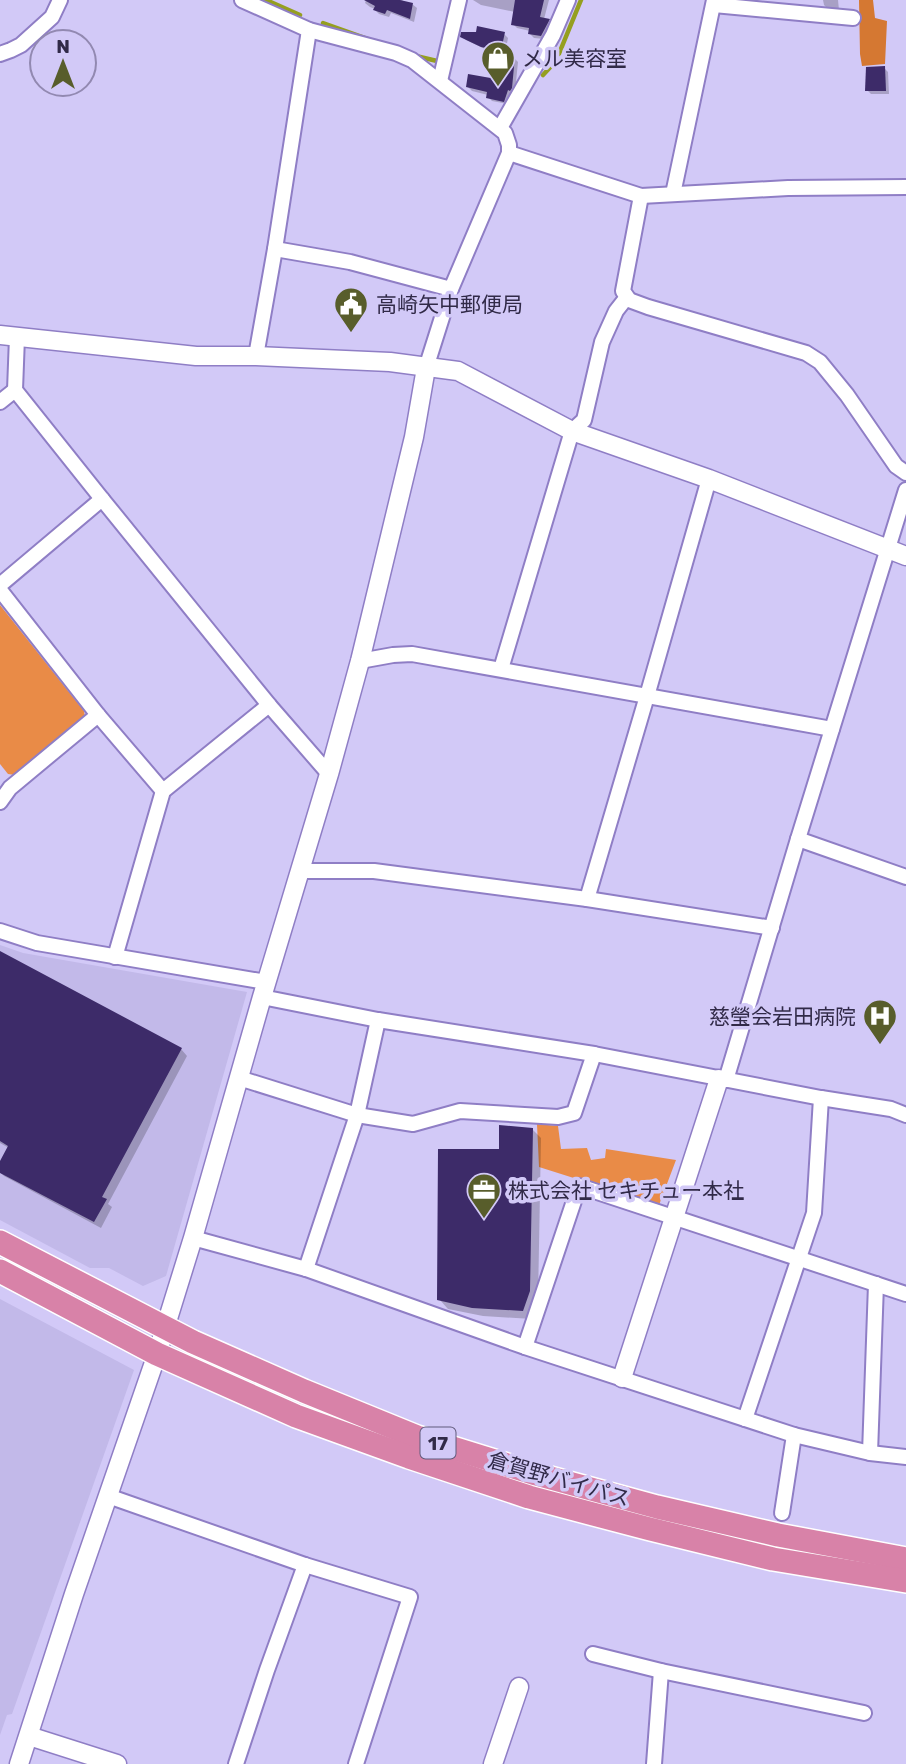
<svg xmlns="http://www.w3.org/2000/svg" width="906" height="1764" viewBox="0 0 906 1764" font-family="Rubik,'Noto Sans JP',sans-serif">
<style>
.built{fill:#c2b9e9}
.green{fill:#e98b47}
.forest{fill:#d57832}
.shadow{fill:#0003}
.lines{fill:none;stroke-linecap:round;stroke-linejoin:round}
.stream{stroke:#959f1f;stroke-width:4.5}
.building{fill:#3d2b69}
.minor-casing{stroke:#8f7ec5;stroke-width:18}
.tertiary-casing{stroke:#8f7ec5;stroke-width:21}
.trunk-casing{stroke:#fff;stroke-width:26}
.minor{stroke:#fff;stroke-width:14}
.tertiary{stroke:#fff;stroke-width:18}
.trunk{stroke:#d882a8;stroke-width:23}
.labels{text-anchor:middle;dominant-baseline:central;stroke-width:7;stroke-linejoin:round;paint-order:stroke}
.shield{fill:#d2c9f7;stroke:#615a7c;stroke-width:2}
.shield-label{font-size:19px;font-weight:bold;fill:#312a48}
.poi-label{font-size:21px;fill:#312a48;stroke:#d2c9f7;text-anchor:start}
.street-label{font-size:21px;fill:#312a48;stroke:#d2c9f7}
</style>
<rect width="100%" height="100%" fill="#d2c9f7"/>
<!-- built -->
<g class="built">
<path d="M 0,945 L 23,953 L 247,992 L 166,1276 L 143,1286 L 109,1268 L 90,1268 L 0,1220 Z"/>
<path d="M 0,1299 L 134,1370 L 12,1714 L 7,1715 L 0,1735 Z"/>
</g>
<!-- green -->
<g class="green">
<path d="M 0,605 L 84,711 L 85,717 L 15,775 L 8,774 L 0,764 Z"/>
<path d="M 537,1124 L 558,1126 L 561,1149 L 587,1148 L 591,1160 L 605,1158 L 606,1149 L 676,1160 L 659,1205 L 539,1167 Z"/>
</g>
<!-- forest -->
<path class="forest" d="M 859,0 L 873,0 L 875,18 L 887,21 L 885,64 L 862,66 L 860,54 Z"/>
<!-- shadow -->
<g class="shadow">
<path d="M 366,0 L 402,0 L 405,3 L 412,4 L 417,8 L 414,22 L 391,13 L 389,17 L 379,14 L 375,10 L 375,9 L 370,7 L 365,3 Z"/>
<path d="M 473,0 L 549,0 L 544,19 L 549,20 L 553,24 L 545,39 L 534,38 L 530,34 L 530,31 L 517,28 L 513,24 L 515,12 L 481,5 Z"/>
<path d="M 823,0 L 838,0 L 839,10 L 828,9 L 824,5 Z"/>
<path d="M 504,34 L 508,38 L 505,54 L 487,50 L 466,40 L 462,36 Z"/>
<path d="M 514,58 L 518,62 L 515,92 L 508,104 L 492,101 L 488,97 L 488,95 L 472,91 L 468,87 L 503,82 Z"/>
<path d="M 884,68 L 888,72 L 889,94 L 871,94 L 867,90 Z"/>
<path d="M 0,953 L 181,1049 L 187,1056 L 108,1204 L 112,1207 L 101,1228 L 4,1176 L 0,1172 L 0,1164 L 9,1148 L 0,1143 Z"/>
<path d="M 532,1129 L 541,1138 L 538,1300 L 532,1319 L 483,1316 L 448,1309 L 439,1299 L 501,1151 Z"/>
</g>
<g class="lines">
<!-- stream -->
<g class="stream">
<path d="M 266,0 L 300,15"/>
<path d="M 323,23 L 368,39"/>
<path d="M 416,56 L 437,61"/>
<path d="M 543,75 L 556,61 L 581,0"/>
</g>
</g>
<!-- building -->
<g class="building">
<path d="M 364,0 L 400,0 L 413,3 L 410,19 L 387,10 L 385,14 L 373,10 L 375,6 Z"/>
<path d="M 515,0 L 544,0 L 540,17 L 550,19 L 541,36 L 528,34 L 529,28 L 511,25 Z"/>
<path d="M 477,26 L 505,32 L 501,51 L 481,47 L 460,37 L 461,32 L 476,32 Z"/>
<path d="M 511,55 L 515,56 L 512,88 L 510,91 L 508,90 L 504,102 L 486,98 L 487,92 L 466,87 L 468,74 L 502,80 Z"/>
<path d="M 885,66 L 886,91 L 865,91 L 866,67 Z"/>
<path d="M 0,951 L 182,1048 L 102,1197 L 107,1199 L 94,1222 L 0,1173 L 0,1161 L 8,1146 L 0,1141 Z"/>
<path d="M 499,1125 L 533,1128 L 530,1291 L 523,1311 L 472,1308 L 437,1300 L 438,1149 L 499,1149 Z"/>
</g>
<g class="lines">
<!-- minor casing -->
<g class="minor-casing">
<g id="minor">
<path d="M 242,0 L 309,30 L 396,53 L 412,60 L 505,133 L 509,145 L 509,153 L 451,289 L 426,368"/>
<path d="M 714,5 L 853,18"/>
<path d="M 0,54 L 11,50 L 21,45 L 52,17 L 60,0"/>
<path d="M 440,81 L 459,0"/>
<path d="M 500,128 L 553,35 L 568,0"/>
<path d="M 509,153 L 641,196 L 788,188 L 906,187"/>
<path d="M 673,194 L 714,0"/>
<path d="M 641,196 L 623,291 L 629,300 L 648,307 L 806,353 L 820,362 L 847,395 L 896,466 L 906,473"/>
<path d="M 275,249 L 350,262 L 451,289"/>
<path d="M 17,337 L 15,390 L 102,499 L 269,705 L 329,774"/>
<path d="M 256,356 L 275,249 L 309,30"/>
<path d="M 0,402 L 15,390"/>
<path d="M 0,585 L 102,499"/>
<path d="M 0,590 L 98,715 L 163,791"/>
<path d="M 360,661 L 393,655 L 412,654 L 832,729"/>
<path d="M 501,669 L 572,431 L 584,420 L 602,342 L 616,311 L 627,297"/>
<path d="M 0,802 L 10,788 L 98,715"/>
<path d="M 798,839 L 906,877"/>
<path d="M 300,871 L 374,871 L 587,899 L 772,928"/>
<path d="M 587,899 L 647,696 L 709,479"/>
<path d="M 0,931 L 37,943 L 266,982"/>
<path d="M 115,957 L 163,791 L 269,705"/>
<path d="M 262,997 L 378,1020 L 594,1054 L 821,1098 L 891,1109 L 906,1115"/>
<path d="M 239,1078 L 357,1115 L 413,1124 L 460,1111 L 558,1117 L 574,1113 L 594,1054"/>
<path d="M 726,1080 L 798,839 L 906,490"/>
<path d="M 193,1238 L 306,1269 L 525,1347 L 794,1435 L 870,1453 L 906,1457"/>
<path d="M 306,1269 L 357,1115 L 378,1020"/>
<path d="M 525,1347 L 579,1186 L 906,1294"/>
<path d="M 745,1419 L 814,1213 L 821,1098"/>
<path d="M 870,1453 L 876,1284"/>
<path d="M 108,1496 L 305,1565"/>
<path d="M 782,1513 L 794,1435"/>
<path d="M 593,1654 L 661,1671 L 864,1713"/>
<path d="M 236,1764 L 267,1670 L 305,1565 L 410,1597 L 356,1764"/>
<path d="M 654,1764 L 661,1671"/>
</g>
</g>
<!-- tertiary casing -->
<g class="tertiary-casing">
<g id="tertiary">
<path d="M 0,335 L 196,356 L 256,356 L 390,362 L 458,371 L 572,431 L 709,479 L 906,556"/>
<path d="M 622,1378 L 719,1079"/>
<path d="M 29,1736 L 117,1764"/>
<path d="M 19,1764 L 74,1594 L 157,1354 L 193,1238 L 262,997 L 329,774 L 360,661 L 414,437 L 426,368"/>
<path d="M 493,1764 L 519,1687"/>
</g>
</g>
<!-- trunk casing -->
<g class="trunk-casing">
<g id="trunk">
<path d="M 0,1242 L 193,1342 L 304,1391 L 417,1437 L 536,1474 L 657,1507 L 778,1535 L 906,1559"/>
<path d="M 0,1271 L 157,1354 L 296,1416 L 409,1457 L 529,1497 L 650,1529 L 773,1559 L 906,1581"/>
</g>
</g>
<!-- minor -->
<use href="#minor" class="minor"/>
<!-- tertiary -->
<use href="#tertiary" class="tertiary"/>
<!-- trunk -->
<use href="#trunk" class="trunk"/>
</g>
<!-- icons -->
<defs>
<g id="shop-pin" transform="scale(1.75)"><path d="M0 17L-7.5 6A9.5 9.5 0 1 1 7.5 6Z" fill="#585d2b" stroke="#d2c9f7"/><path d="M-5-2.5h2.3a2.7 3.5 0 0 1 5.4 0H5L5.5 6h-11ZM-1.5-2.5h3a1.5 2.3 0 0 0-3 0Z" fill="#fff"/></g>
<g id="civic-pin" transform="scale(1.75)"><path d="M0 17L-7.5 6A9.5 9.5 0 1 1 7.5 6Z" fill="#585d2b" stroke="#d2c9f7"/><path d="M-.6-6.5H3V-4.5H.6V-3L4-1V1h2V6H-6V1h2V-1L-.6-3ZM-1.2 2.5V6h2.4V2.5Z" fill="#fff"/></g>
<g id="hospital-pin" transform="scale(1.75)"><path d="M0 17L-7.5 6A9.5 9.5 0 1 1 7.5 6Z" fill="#585d2b" stroke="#d2c9f7"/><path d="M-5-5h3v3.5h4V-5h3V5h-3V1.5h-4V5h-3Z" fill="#fff"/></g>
<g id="office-pin" transform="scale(1.75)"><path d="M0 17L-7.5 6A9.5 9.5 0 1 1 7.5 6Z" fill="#585d2b" stroke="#d2c9f7"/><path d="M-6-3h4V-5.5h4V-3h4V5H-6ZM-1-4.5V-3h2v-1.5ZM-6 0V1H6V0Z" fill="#fff"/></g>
</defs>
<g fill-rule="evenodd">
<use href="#shop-pin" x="498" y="58"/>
<use href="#civic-pin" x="351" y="304"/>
<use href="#hospital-pin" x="880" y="1016"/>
<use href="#office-pin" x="484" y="1190"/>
</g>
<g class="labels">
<!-- shield labels -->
<rect class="shield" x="420.5" y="1427.5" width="35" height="31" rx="5"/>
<g class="shield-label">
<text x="438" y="1443">17</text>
</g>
<!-- poi labels -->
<g class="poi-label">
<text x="522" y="58">メル美容室</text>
<text x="376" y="304">高崎矢中郵便局</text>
<text x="856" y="1016" text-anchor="end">慈瑩会岩田病院</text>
<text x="508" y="1190">株式会社 セキチュー本社</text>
</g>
<!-- street labels -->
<g class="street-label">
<text transform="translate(559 1479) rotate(16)">倉賀野バイパス</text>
</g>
</g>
<!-- north arrow -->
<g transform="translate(63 63)"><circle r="33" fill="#d2c9f7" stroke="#9289b1" stroke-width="2"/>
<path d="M0-5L12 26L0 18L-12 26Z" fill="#585d2b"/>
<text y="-10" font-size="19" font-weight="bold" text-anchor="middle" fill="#312a48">N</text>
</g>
</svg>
